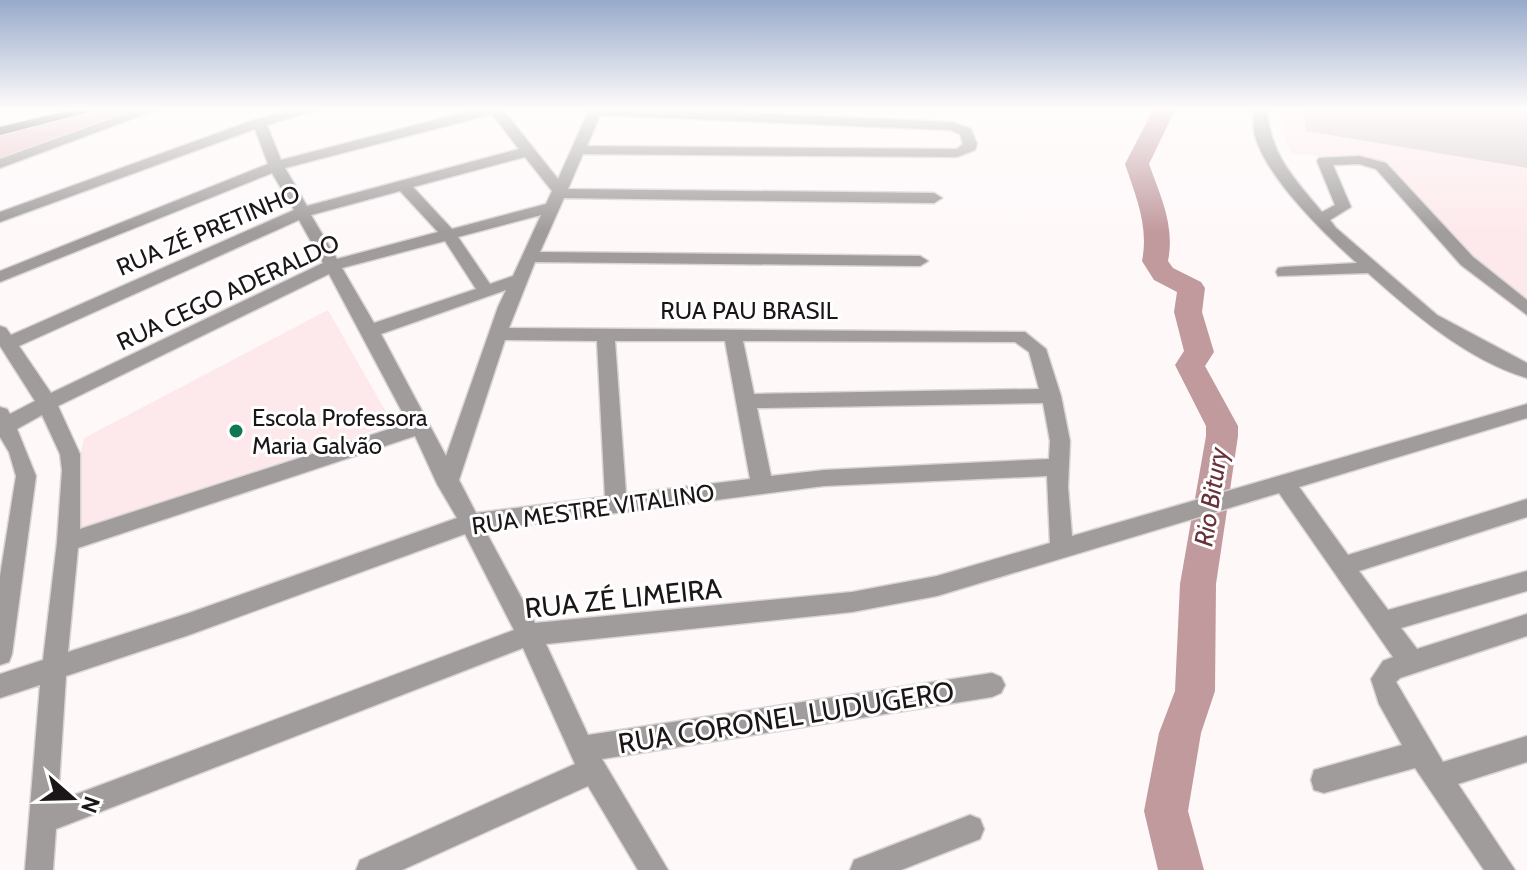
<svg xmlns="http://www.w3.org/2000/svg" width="1527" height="870" viewBox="0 0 1527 870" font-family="Cabin,sans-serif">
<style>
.built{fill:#fde9eb}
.green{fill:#e9c1c5}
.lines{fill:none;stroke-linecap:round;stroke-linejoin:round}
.river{fill:#c19a9e;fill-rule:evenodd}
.building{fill:#d6cccd}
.minor-casing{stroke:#dad4d5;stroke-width:3}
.major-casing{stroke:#dad4d5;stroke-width:3}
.minor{fill:#a09c9c;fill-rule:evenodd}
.major{fill:#575050;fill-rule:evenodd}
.poi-dot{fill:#107953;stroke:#fff;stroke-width:3}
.labels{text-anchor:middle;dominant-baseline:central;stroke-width:6;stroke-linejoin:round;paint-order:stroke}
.street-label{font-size:24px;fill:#1b1718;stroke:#fff}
.poi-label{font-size:24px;fill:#1b1718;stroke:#fff;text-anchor:start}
.water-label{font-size:26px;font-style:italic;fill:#68323a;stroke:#fff}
.near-street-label{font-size:28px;fill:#1b1718;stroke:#fff}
</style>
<rect width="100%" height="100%" fill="#fef8f9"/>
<!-- built -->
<g class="built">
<path d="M 1527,110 L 1527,303 L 1486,273 L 1385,165 L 1291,153 L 1285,140 L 1281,111 Z"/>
<path d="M 328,310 L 393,424 L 63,542 L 84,438 Z"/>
</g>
<!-- green -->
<path class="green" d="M 106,110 L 147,110 L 0,162 L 0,135 Z"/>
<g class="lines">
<!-- river -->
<path class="river" d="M 1153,110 L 1175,110 L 1149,164 C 1161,197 1175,226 1168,261 L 1173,268 L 1201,282 L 1205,288 L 1202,312 L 1214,352 L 1205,366 L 1238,426 L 1238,436 L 1216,584 L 1215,691 L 1201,733 L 1188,811 L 1204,870 L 1158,870 L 1144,811 L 1159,733 L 1175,691 L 1180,584 L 1206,436 L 1206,426 L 1175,365 L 1184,351 L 1174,312 L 1177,292 L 1154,280 L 1142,261 C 1149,226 1136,197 1125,164 Z"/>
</g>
<!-- building -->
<path class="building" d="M 1304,110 L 1527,110 L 1527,168 L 1306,131 Z"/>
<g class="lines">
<!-- minor casing -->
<g class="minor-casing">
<g id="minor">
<path d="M 136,110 L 156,110 L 0,168 L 0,159 Z"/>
<path d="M 292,110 L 316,110 L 267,125 L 281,160 L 474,110 L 503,110 L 558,179 L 589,110 L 681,110 L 952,122 L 971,129 L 977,144 L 975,150 L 957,157 L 583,154 L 568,189 L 934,193 L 942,198 L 934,203 L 564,198 L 540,252 L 920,256 L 928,261 L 920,266 L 535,262 L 509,328 L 1025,332 L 1046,349 L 1061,396 L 1070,441 L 1068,487 L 1072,536 L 1527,404 L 1527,418 L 1299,487 L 1348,555 L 1527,499 L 1527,517 L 1359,571 L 1388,610 L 1527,571 L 1527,591 L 1401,628 L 1417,649 L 1527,614 L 1527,636 L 1400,678 L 1396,682 L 1443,762 L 1527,736 L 1527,762 L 1458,784 L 1515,870 L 1484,870 L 1415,768 L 1324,793 L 1314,790 L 1311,780 L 1314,770 L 1402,745 L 1379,704 L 1371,679 L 1383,661 L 1393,657 L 1279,493 L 937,596 L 852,612 L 546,644 L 588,735 L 992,673 L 1001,677 L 1005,685 L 1001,693 L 992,697 L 602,759 L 668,870 L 638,870 L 588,786 L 402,870 L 356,870 L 360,860 L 575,764 L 523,648 L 56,829 L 53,870 L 25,870 L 40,685 L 0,698 L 0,674 L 43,660 L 57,542 L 62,470 L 60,454 L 42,415 L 17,429 L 36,476 L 12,654 L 9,662 L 0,665 L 0,576 L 16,476 L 9,452 L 0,437 L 0,407 L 7,409 L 10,414 L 35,401 L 0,346 L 0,326 L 6,328 L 11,335 L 294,210 L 272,173 L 0,282 L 0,271 L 268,164 L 255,129 L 0,222 L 0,212 L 254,120 ZM 492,114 L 519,149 L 307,206 L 285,168 ZM 600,115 L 950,130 L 960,134 L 963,144 L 957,149 L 587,146 ZM 525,157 L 552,191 L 546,204 L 452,229 L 413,187 ZM 400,191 L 438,232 L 337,259 L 311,215 ZM 541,215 L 513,276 L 490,284 L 458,237 ZM 299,220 L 323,263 L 51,393 L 19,346 ZM 445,241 L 476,289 L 374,323 L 342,268 ZM 329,274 L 408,423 L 80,529 L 80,454 L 58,406 ZM 506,290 L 498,307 L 446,456 L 381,334 ZM 505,340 L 597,341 L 605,497 L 476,513 L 459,480 ZM 615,341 L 725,341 L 750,479 L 626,494 ZM 743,341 L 1015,342 L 1029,352 L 1039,389 L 754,394 ZM 1043,403 L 1050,441 L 1049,459 L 824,470 L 771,476 L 757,408 ZM 415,436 L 437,484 L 457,518 L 189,613 L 68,652 L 78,548 ZM 1047,476 L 1050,543 L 937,576 L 852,592 L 535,623 L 485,530 L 824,486 ZM 465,534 L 514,630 L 58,801 L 66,676 L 189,635 Z"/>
<path d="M 1253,110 L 1267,110 C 1271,156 1294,178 1322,212 L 1335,205 L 1317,161 L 1319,158 L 1359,156 L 1386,163 L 1473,257 L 1527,300 L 1527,315 L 1461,265 L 1376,169 L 1359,164 L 1333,165 L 1351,207 L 1330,220 L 1336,228 L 1437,315 L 1527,363 L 1527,378 C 1467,360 1414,314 1368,273 L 1278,276 L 1276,272 L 1278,268 L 1284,267 L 1357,263 C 1324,234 1267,178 1255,136 C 1253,128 1254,118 1253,110 Z"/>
<path d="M 970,815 L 980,819 L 984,829 L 980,839 L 901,870 L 850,870 L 854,860 Z"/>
</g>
</g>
<!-- major casing -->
<g class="major-casing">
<path id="major" d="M 71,110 L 97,110 L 0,135 L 0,127 Z"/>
</g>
<!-- minor -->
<use href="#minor" class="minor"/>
<!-- major -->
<use href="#major" class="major"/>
</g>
<!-- sky -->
<linearGradient id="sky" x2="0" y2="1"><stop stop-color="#98aaca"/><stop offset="0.47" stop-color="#fffcfc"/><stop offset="1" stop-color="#fffcfc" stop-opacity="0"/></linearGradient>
<rect width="1527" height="232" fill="url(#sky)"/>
<!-- markers -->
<circle class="poi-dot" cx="236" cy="431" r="8"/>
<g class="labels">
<!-- street labels -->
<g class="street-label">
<text transform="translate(208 230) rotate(-23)">RUA ZÉ PRETINHO</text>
<text transform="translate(228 292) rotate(-25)">RUA CEGO ADERALDO</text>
<text x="749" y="310">RUA PAU BRASIL</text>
<text transform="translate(593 509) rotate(-8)">RUA MESTRE VITALINO</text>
</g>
<!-- poi labels -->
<g class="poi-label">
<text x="252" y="417">Escola Professora<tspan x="252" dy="28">Maria Galvão</tspan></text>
</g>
<!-- water labels -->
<g class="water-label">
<text transform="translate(1211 497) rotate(-81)">Rio Bitury</text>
</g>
<!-- near-street labels -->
<g class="near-street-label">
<text transform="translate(623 598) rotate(-6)">RUA ZÉ LIMEIRA</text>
<text transform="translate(786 717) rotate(-9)">RUA CORONEL LUDUGERO</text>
</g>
</g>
<!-- north arrow -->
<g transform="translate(72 798) rotate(110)" stroke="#ffffff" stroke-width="6" paint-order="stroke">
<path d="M0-6L14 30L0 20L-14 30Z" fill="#1b1718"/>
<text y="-12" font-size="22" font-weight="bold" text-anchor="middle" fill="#1b1718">N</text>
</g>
</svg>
